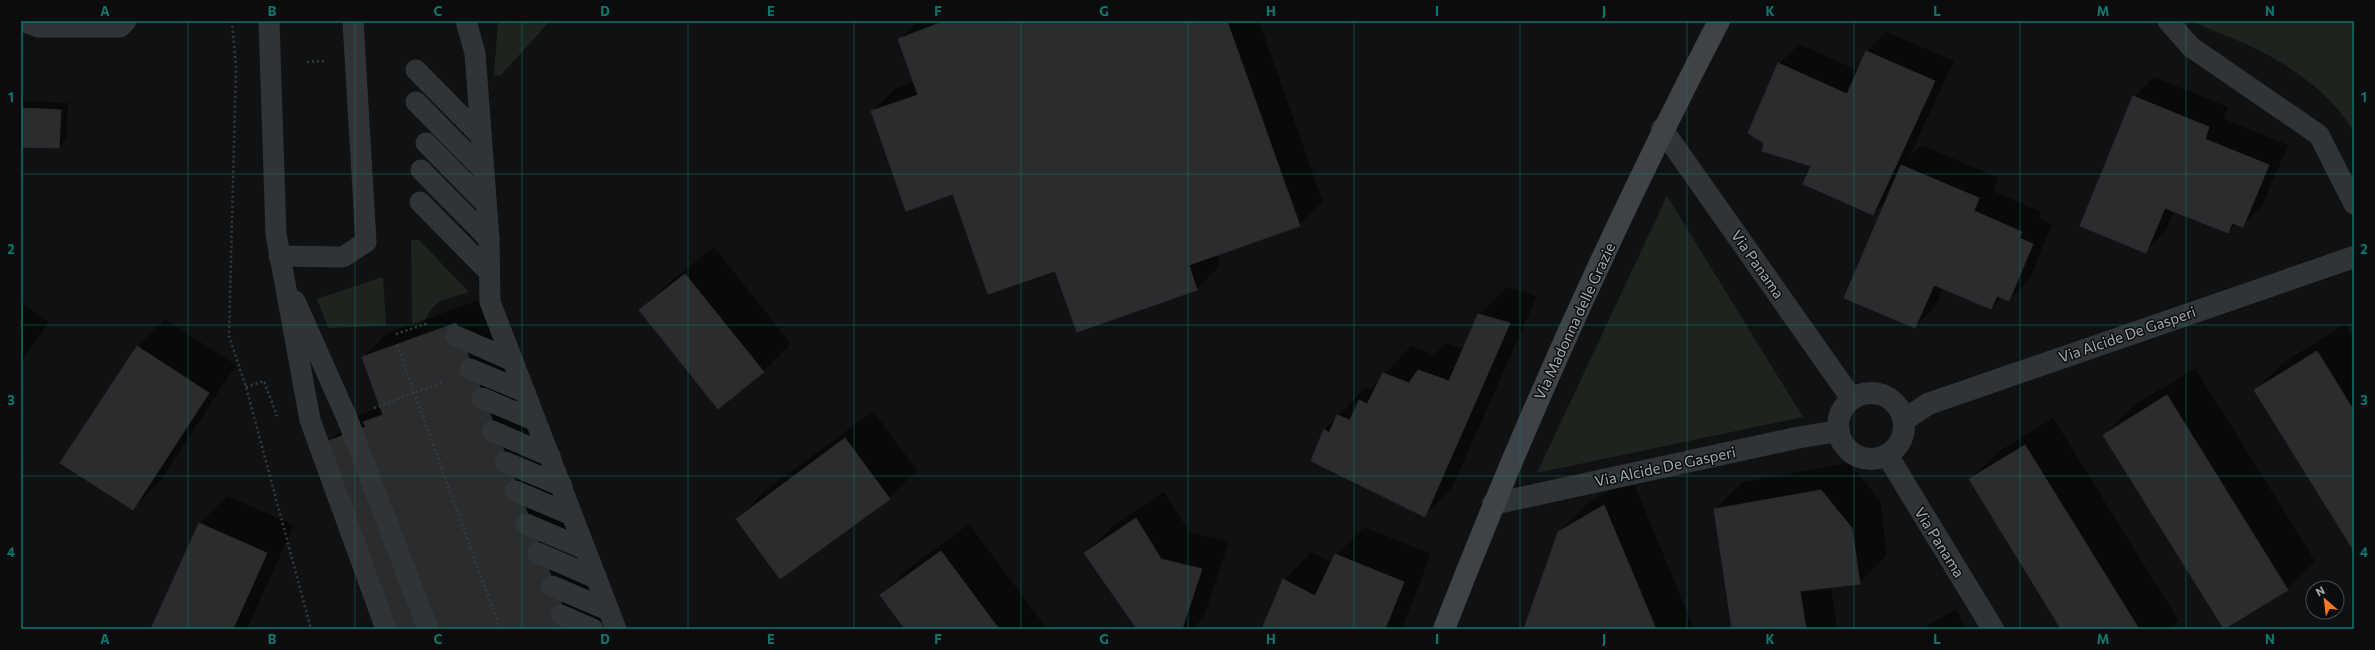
<svg xmlns="http://www.w3.org/2000/svg" width="2375" height="650" viewBox="0 0 2375 650" font-family="Commissioner,sans-serif">
<style>
.green{fill:#1d241d}
.shadow{fill:#0007}
.building{fill:#2b2c2e;stroke:#2a2b2e}
.lines{fill:none;stroke-linecap:round;stroke-linejoin:round}
.path{stroke:#373b3e;stroke-width:2.5;stroke-dasharray:2 3;stroke-linecap:butt}
.lane{stroke:#313437;stroke-width:21}
.street{stroke:#313437;stroke-width:22}
.secondary{stroke:#3f4347;stroke-width:22}
.grid{fill:none;stroke:#0f766e;stroke-width:1;stroke-opacity:0.55}
.labels{text-anchor:middle;dominant-baseline:central;stroke-width:3;stroke-linejoin:round;paint-order:stroke}
.street-label{font-size:15px;fill:#a1abb3;stroke:#0b0c0d}
.neatline{fill:none;stroke:#0f766e;stroke-width:1.5}
.grid-label{font-size:13px;text-anchor:middle;font-weight:bold;fill:#0f766e}
</style>
<rect width="100%" height="100%" fill="#101112"/>
<!-- green -->
<g class="green">
<path d="M 498,21 L 549,22 L 501,75 L 494,76 Z"/>
<path d="M 2194,21 L 2354,21 L 2354,133 C 2333,93 2283,60 2241,42 C 2226,35 2208,30 2194,21 Z"/>
<path d="M 1667,196 L 1803,417 L 1537,473 Z"/>
<path d="M 411,240 L 419,240 L 469,292 C 445,300 434,298 424,323 L 412,325 Z"/>
<path d="M 383,277 L 386,326 L 328,328 L 317,299 Z"/>
</g>
<!-- shadow -->
<g class="shadow">
<path d="M 918,21 L 1259,21 L 1323,202 L 1299,225 L 1217,254 L 1220,265 L 1197,289 L 1077,331 L 1056,269 L 872,111 L 896,88 L 914,81 L 899,40 Z"/>
<path d="M 1887,32 L 1954,61 L 1909,157 L 1922,145 L 1998,178 L 1993,191 L 2041,212 L 2038,218 L 2052,224 L 2029,280 L 2009,300 L 2002,297 L 1991,308 L 1943,288 L 1935,307 L 1915,327 L 1887,200 L 1873,214 L 1812,166 L 1779,64 L 1799,44 L 1859,71 L 1867,51 Z"/>
<path d="M 2154,77 L 2228,107 L 2224,119 L 2288,145 L 2262,206 L 2242,226 L 2236,224 L 2228,232 L 2174,210 L 2165,232 L 2145,252 L 2134,97 Z"/>
<path d="M 21,101 L 68,103 L 66,140 L 59,147 L 21,146 Z"/>
<path d="M 714,247 L 791,344 L 763,372 L 641,310 L 669,283 Z"/>
<path d="M 1507,287 L 1537,296 L 1452,488 L 1425,515 L 1324,430 L 1366,387 L 1371,389 L 1411,346 L 1434,355 L 1446,343 L 1464,349 L 1479,315 Z"/>
<path d="M 479,300 L 604,629 L 397,629 L 329,441 L 353,418 L 381,406 L 364,357 L 387,333 Z"/>
<path d="M 21,302 L 49,322 L 21,362 Z"/>
<path d="M 165,319 L 236,365 L 160,481 L 133,509 L 138,347 Z"/>
<path d="M 2345,324 L 2354,339 L 2354,550 L 2255,390 L 2283,363 Z"/>
<path d="M 2195,368 L 2315,561 L 2287,589 L 2224,628 L 2104,435 L 2132,407 Z"/>
<path d="M 873,411 L 917,470 L 889,498 L 781,578 L 737,519 L 765,491 Z"/>
<path d="M 2053,418 L 2179,621 L 2171,629 L 2062,629 L 1970,479 L 1998,452 Z"/>
<path d="M 1849,463 L 1880,500 L 1887,555 L 1859,583 L 1831,586 L 1837,629 L 1733,629 L 1715,509 L 1743,482 Z"/>
<path d="M 1632,478 L 1694,629 L 1525,629 L 1559,532 L 1587,504 Z"/>
<path d="M 1164,492 L 1189,532 L 1229,542 L 1204,617 L 1192,629 L 1138,629 L 1085,553 L 1113,526 Z"/>
<path d="M 227,496 L 294,525 L 247,629 L 152,629 L 200,523 Z"/>
<path d="M 969,524 L 1047,629 L 906,629 L 881,595 L 909,568 Z"/>
<path d="M 1364,527 L 1431,554 L 1402,629 L 1264,629 L 1284,580 L 1311,552 L 1332,563 L 1336,555 Z"/>
<path d="M 1956,609 L 1965,629 L 1922,629 Z"/>
</g>
<!-- building -->
<g class="building">
<path d="M 945,21 L 1227,21 L 1300,226 L 1189,265 L 1197,290 L 1077,332 L 1055,271 L 988,294 L 953,194 L 906,211 L 871,111 L 918,95 L 898,39 Z"/>
<path d="M 1866,51 L 1935,81 L 1873,215 L 1803,184 L 1811,166 L 1762,151 L 1764,143 L 1748,133 L 1778,63 L 1847,94 Z"/>
<path d="M 2133,96 L 2209,127 L 2205,139 L 2269,165 L 2243,227 L 2232,223 L 2228,233 L 2165,208 L 2146,253 L 2080,226 Z"/>
<path d="M 21,108 L 61,110 L 59,148 L 21,147 Z"/>
<path d="M 1901,165 L 1979,198 L 1974,211 L 2022,232 L 2019,238 L 2033,244 L 2009,301 L 1997,296 L 1991,309 L 1934,285 L 1915,328 L 1844,298 Z"/>
<path d="M 685,274 L 764,372 L 718,409 L 639,310 Z"/>
<path d="M 1478,314 L 1510,323 L 1425,517 L 1311,461 L 1324,429 L 1329,433 L 1337,415 L 1350,420 L 1359,400 L 1367,404 L 1383,373 L 1409,383 L 1418,370 L 1449,381 Z"/>
<path d="M 456,323 L 559,597 L 572,629 L 396,629 L 328,441 L 366,427 L 363,422 L 383,415 L 362,357 Z"/>
<path d="M 137,346 L 209,393 L 133,510 L 60,463 Z"/>
<path d="M 2317,351 L 2354,411 L 2354,551 L 2254,390 Z"/>
<path d="M 2167,395 L 2288,590 L 2224,629 L 2103,435 Z"/>
<path d="M 845,438 L 890,499 L 780,579 L 736,519 Z"/>
<path d="M 2025,445 L 2139,629 L 2061,629 L 1969,479 Z"/>
<path d="M 1821,490 L 1852,528 L 1860,584 L 1800,591 L 1806,629 L 1732,629 L 1714,509 Z"/>
<path d="M 1604,505 L 1656,629 L 1524,629 L 1558,532 Z"/>
<path d="M 1136,518 L 1161,559 L 1202,569 L 1182,629 L 1137,629 L 1084,553 Z"/>
<path d="M 199,523 L 267,553 L 233,629 L 151,629 Z"/>
<path d="M 941,551 L 999,629 L 905,629 L 880,595 Z"/>
<path d="M 1335,554 L 1404,582 L 1385,629 L 1262,629 L 1283,579 L 1315,596 Z"/>
</g>
<g class="lines">
<!-- path -->
<g class="path">
<path d="M 232,21 L 236,67 L 229,336 L 246,387 L 311,629"/>
<path d="M 307,62 L 325,61"/>
<path d="M 396,334 L 429,323"/>
<path d="M 397,345 L 500,629"/>
<path d="M 246,387 L 264,381 L 277,416"/>
<path d="M 374,408 L 443,382"/>
</g>
<!-- lane -->
<g class="lane">
<path d="M 22,21 L 39,27 L 120,27 L 126,21"/>
<path d="M 269,21 L 276,234 L 310,420 L 386,629"/>
<path d="M 466,21 L 475,53 L 489,239 L 490,302 L 616,629"/>
<path d="M 2168,21 L 2191,47 L 2319,135 L 2354,204"/>
<path d="M 416,70 L 481,136"/>
<path d="M 416,102 L 484,171"/>
<path d="M 426,143 L 486,204"/>
<path d="M 421,170 L 489,239"/>
<path d="M 420,202 L 489,272"/>
<path d="M 279,256 L 343,257 L 366,242 L 353,21"/>
<path d="M 295,301 L 347,418 L 428,629"/>
<path d="M 456,336 L 513,361"/>
<path d="M 470,369 L 525,392"/>
<path d="M 482,398 L 536,421"/>
<path d="M 492,431 L 550,456"/>
<path d="M 505,462 L 562,486"/>
<path d="M 515,491 L 572,515"/>
<path d="M 526,524 L 585,549"/>
<path d="M 538,553 L 596,578"/>
<path d="M 552,586 L 608,610"/>
<path d="M 561,615 L 593,629"/>
</g>
<!-- street -->
<g class="street">
<path d="M 1662,129 L 1852,399"/>
<circle cx="1871" cy="426" r="33"/>
<path d="M 1904,420 L 1928,404 L 2354,257"/>
<path d="M 1887,455 L 1993,629"/>
<path d="M 1493,504 L 1801,437 L 1839,431"/>
</g>
<!-- secondary -->
<path class="secondary" d="M 1444,629 C 1525,421 1616,219 1719,21"/>
</g>
<!-- grid -->
<path class="grid" d="M 188,21 L 188,629M 355,21 L 355,629M 522,21 L 522,629M 688,21 L 688,629M 854,21 L 854,629M 1021,21 L 1021,629M 1188,21 L 1188,629M 1354,21 L 1354,629M 1520,21 L 1520,629M 1687,21 L 1687,629M 1854,21 L 1854,629M 2020,21 L 2020,629M 2186,21 L 2186,629M 21,174 L 2354,174M 21,325 L 2354,325M 21,476 L 2354,476"/>
<g class="labels">
<!-- street labels -->
<g class="street-label">
<text transform="translate(1758 264) rotate(55)">Via Panama</text>
<text transform="translate(1574 321) rotate(-65)">Via Madonna delle Grazie</text>
<text transform="translate(2127 334) rotate(-19)">Via Alcide De Gasperi</text>
<text transform="translate(1665 466) rotate(-12)">Via Alcide De Gasperi</text>
<text transform="translate(1940 542) rotate(58)">Via Panama</text>
</g>
</g>
<!-- border -->
<rect width="2375" height="650" fill="none" stroke="#0b0c0d" stroke-width="44"/>
<!-- north arrow -->
<g transform="translate(2325 600) rotate(332)"><circle r="19" fill="#0b0c0d" stroke="#474c4f"/>
<path d="M0-3L7 15L0 10L-7 15Z" fill="#f67824"/>
<text y="-6" font-size="11" font-weight="bold" text-anchor="middle" fill="#a1abb3">N</text>
</g>
<rect x="22" y="22" width="2331" height="606" class="neatline"/>
<g class="grid-label">
<text x="105" y="16">A</text>
<text x="272" y="16">B</text>
<text x="438" y="16">C</text>
<text x="605" y="16">D</text>
<text x="771" y="16">E</text>
<text x="938" y="16">F</text>
<text x="1104" y="16">G</text>
<text x="1271" y="16">H</text>
<text x="1437" y="16">I</text>
<text x="1604" y="16">J</text>
<text x="1770" y="16">K</text>
<text x="1937" y="16">L</text>
<text x="2103" y="16">M</text>
<text x="2270" y="16">N</text>
<text x="11" y="102">1</text>
<text x="2364" y="102">1</text>
<text x="11" y="254">2</text>
<text x="2364" y="254">2</text>
<text x="11" y="405">3</text>
<text x="2364" y="405">3</text>
<text x="11" y="557">4</text>
<text x="2364" y="557">4</text>
<text x="105" y="644">A</text>
<text x="272" y="644">B</text>
<text x="438" y="644">C</text>
<text x="605" y="644">D</text>
<text x="771" y="644">E</text>
<text x="938" y="644">F</text>
<text x="1104" y="644">G</text>
<text x="1271" y="644">H</text>
<text x="1437" y="644">I</text>
<text x="1604" y="644">J</text>
<text x="1770" y="644">K</text>
<text x="1937" y="644">L</text>
<text x="2103" y="644">M</text>
<text x="2270" y="644">N</text>
</g>
</svg>
